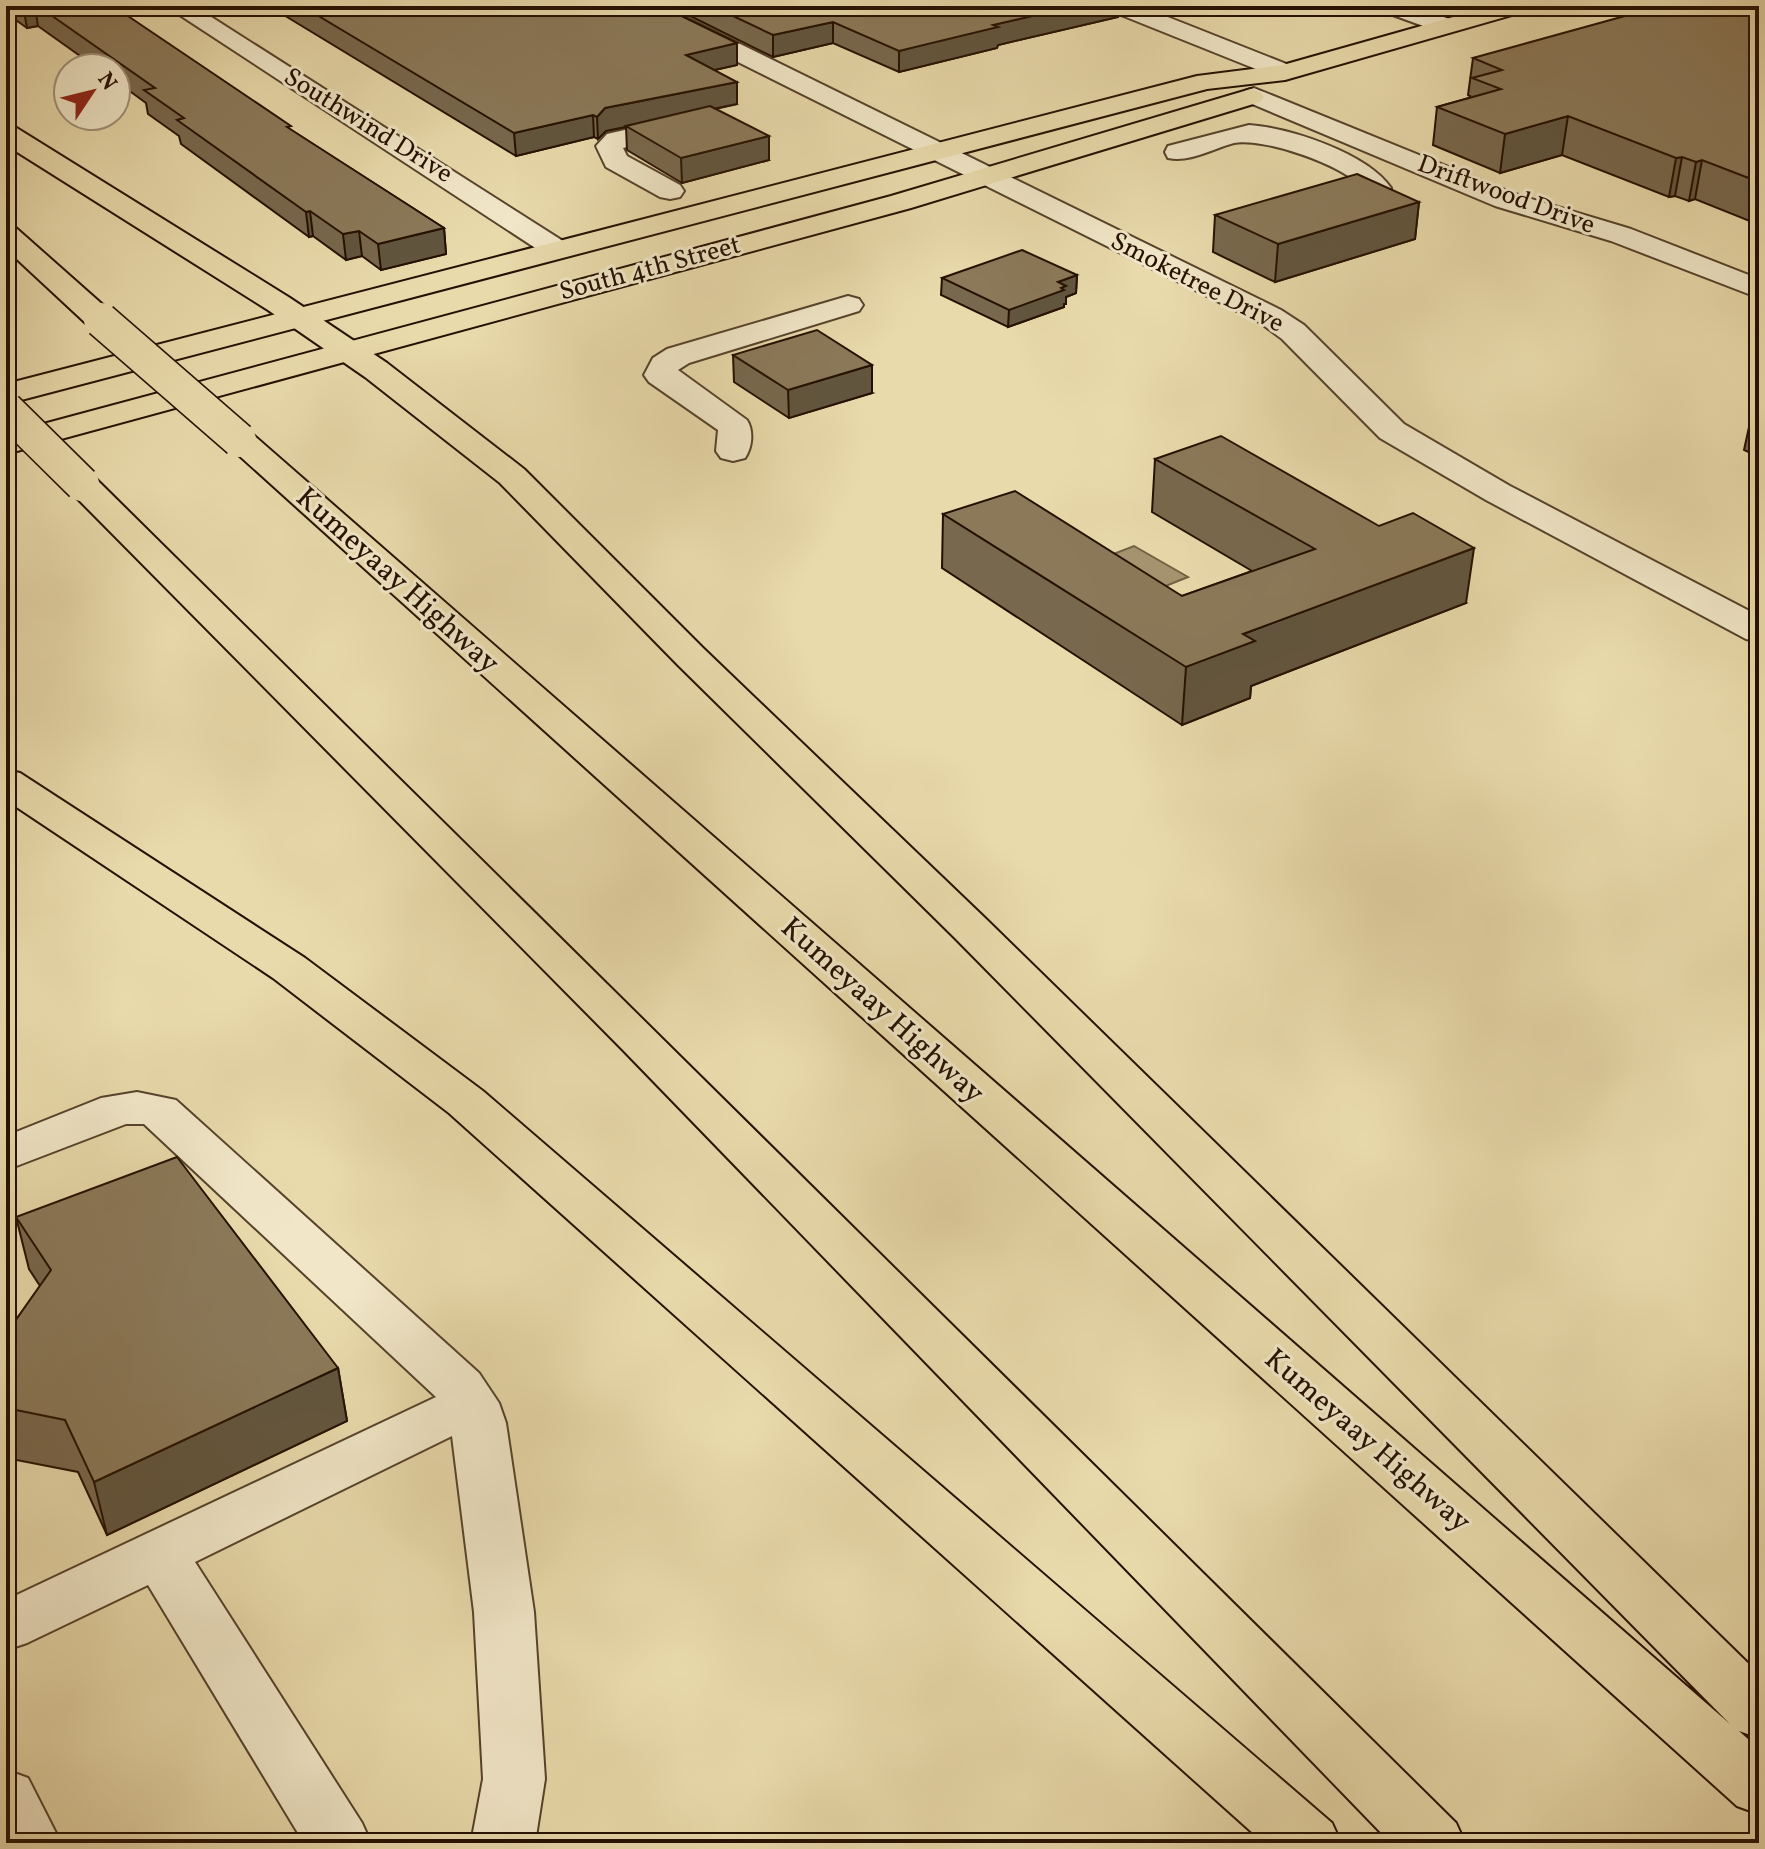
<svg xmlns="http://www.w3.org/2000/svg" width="1765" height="1849" viewBox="0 0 1765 1849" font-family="Vollkorn,serif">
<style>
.water{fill:#a69571;stroke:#726044;stroke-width:2}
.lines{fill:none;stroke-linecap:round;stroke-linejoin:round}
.minor-casing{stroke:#56422b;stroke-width:4}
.major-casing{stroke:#251000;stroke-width:4}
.highway-casing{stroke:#251000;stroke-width:4}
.minor{fill:#f1e7c8;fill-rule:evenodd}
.major{fill:#e9daab;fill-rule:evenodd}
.highway{fill:#e9daab;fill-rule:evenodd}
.highway-bridge-casing{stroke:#251000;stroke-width:37;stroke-linecap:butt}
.highway-bridge{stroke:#e9daab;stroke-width:34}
.wall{fill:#78684d;stroke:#251000;stroke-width:2}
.shaded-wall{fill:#61553e;stroke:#251000;stroke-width:2}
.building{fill:#8b7959;stroke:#251000;stroke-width:2}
.labels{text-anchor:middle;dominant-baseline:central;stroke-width:6;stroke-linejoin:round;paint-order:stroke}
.far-street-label{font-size:26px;fill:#251000;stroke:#f1e7c8}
.street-label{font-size:30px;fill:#251000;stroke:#f1e7c8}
</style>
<rect width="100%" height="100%" fill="#e9daab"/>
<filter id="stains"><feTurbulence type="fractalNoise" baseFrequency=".0025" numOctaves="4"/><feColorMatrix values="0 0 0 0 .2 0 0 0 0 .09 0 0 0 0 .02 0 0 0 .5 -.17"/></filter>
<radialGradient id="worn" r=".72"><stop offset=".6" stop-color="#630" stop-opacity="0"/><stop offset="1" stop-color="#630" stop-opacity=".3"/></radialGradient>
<!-- water -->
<path class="water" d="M 1134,546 L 1188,577 L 1151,592 L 1098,560 Z"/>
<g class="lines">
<!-- minor casing -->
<g class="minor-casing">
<g id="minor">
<path d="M 166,6 L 194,6 L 566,243 L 571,249 L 566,255 L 556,258 L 546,255 Z"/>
<path d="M 632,6 L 663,6 L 1281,310 L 1304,325 L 1404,424 L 1510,486 L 1759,616 L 1759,642 L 1746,639 L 1486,500 L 1380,438 L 1282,339 L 1259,322 L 636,11 Z"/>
<path d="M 1107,6 L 1140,6 L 1294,67 L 1298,72 L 1294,77 L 1276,77 L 1111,11 Z"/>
<path d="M 1378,6 L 1413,6 L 1455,21 L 1458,26 L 1455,31 L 1437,31 L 1382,11 Z"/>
<path d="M 1254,88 L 1515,194 L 1631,229 L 1759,279 L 1759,298 L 1611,241 L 1495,206 L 1245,101 L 1241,96 L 1245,91 Z"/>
<path d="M 686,116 L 695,118 L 699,124 L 695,130 L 623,148 L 627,156 L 680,185 L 684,191 L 680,197 L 670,199 L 660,197 L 606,167 L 596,146 L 607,134 Z"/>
<path d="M 1249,125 C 1290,128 1367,153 1391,188 L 1391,198 L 1387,204 L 1377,206 L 1367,204 C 1363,198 1365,192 1361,187 C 1344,165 1262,137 1234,143 C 1214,148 1190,163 1168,158 L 1165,152 L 1168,146 Z"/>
<path d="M 848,296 L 859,299 L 863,305 L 859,311 L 689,363 L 678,370 L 747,420 C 754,431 752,448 745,458 L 733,461 L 721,458 L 716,451 L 718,430 L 649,382 L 644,375 L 653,358 L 667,349 Z"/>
<path d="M 137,1092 L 176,1100 L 479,1373 L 499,1403 L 506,1423 L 534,1612 L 545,1779 L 535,1843 L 471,1843 L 483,1779 L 474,1612 L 452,1436 L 195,1562 L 362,1823 L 371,1843 L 304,1843 L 148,1585 L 27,1643 L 6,1650 L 6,1600 L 436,1397 L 144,1124 L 126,1124 L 6,1170 L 6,1136 L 101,1098 Z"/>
<path d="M 6,1770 L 28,1778 L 61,1843 L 6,1843 Z"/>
</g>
</g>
<!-- major casing -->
<g class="major-casing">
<g id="major">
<path d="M 1492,6 L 1530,6 L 1526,11 L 1285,80 L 1207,89 L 6,404 L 6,384 L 1197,76 L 1283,65 Z"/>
<path d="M 1251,89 L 1260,92 L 1264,97 L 1260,102 L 911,208 L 6,454 L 6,434 L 891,196 Z"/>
</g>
</g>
<!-- highway casing -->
<g class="highway-casing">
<g id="highway">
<path d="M 6,125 L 15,127 L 290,298 L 387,363 L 524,469 L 704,649 L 986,919 L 1759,1674 L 1759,1738 L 1739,1731 L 1759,1749 L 1759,1814 L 1737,1806 L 222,440 L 227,433 L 239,430 L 251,433 L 1730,1724 L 954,937 L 678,665 L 500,483 L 365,377 L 268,310 L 6,145 Z"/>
<path d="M 6,225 L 16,228 L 112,313 L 116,320 L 112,327 L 101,329 L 90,327 L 6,249 Z"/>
<path d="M 82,474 L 94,477 L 1456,1823 L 1465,1843 L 1391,1843 L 624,1051 L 70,491 L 65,484 L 70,477 Z"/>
<path d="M 6,770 L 20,773 L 305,958 L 483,1091 L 1332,1823 L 1341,1843 L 1264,1843 L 449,1113 L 273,978 L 6,800 Z"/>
</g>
</g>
<!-- minor -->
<use href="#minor" class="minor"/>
<!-- major -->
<use href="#major" class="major"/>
<!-- highway -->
<use href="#highway" class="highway"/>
<!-- highway-bridge casing -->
<g class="highway-bridge-casing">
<g id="highway-bridge">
<path d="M 101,320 L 239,440"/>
<path d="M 6,409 L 82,484"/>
</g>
</g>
<!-- highway-bridge -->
<use href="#highway-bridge" class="highway-bridge"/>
</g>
<!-- wall -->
<g class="wall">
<path d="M 6,6 L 113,6 L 291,130 L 444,228 L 446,254 L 381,270 L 362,256 L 346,260 L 313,236 L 309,237 L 181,144 L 179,136 L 148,114 L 146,103 L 116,81 L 116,68 L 97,68 L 38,26 L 27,28 L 6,13 Z"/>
<path d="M 269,6 L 661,6 L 737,43 L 737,65 L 715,70 L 737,104 L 715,109 L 769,160 L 682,183 L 627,150 L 626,127 L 606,131 L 598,139 L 594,137 L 516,156 Z"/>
<path d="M 670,6 L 1118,6 L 1118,17 L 998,45 L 997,48 L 899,72 L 833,43 L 773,57 Z"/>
<path d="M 1759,6 L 1759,223 L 1757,224 L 1695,199 L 1689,201 L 1675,196 L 1669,197 L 1562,155 L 1500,173 L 1433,145 L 1437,107 L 1469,98 L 1470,96 L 1468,95 L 1473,58 Z"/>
<path d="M 1419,202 L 1415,239 L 1275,282 L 1213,252 L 1215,215 Z"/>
<path d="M 1077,275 L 1076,293 L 1066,297 L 1066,304 L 1064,304 L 1064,307 L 1008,327 L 941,295 L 942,278 Z"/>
<path d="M 733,355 L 872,393 L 789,418 L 734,382 Z"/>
<path d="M 1759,385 L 1759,457 L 1744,450 L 1758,386 Z"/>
<path d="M 1155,459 L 1466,603 L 1251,686 L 1250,698 L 1182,725 L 942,568 L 943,514 L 1182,596 L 1252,571 L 1152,512 Z"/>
<path d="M 16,1217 L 338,1368 L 347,1421 L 107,1535 L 78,1472 L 6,1458 L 6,1334 L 40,1286 L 29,1269 Z"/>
</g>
<!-- shaded-wall -->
<g class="shaded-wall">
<path d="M 23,6 L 35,6 L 38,26 L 27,28 Z"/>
<path d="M 1075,6 L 1118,6 L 1118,17 L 998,45 L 997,48 L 899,72 L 899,51 L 993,25 Z"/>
<path d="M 833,22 L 833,43 L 773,57 L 773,35 Z"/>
<path d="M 737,43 L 737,65 L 687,76 L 686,55 Z"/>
<path d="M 737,82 L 737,104 L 606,131 L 598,139 L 597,117 L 605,108 Z"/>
<path d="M 593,115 L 594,137 L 516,156 L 514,133 Z"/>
<path d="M 1568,116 L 1562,155 L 1500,173 L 1505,134 Z"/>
<path d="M 769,136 L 769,160 L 682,183 L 681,158 Z"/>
<path d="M 1682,157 L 1675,196 L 1669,197 L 1676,158 Z"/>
<path d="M 1702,160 L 1695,199 L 1689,201 L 1696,162 Z"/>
<path d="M 1419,202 L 1415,239 L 1275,282 L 1278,244 Z"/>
<path d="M 310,211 L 313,236 L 309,237 L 306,212 Z"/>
<path d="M 444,228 L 446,254 L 381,270 L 378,244 Z"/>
<path d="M 359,231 L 362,256 L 346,260 L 343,234 Z"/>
<path d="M 1077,275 L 1076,293 L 1066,297 L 1066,304 L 1064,304 L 1064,307 L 1008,327 L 1009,310 L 1058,282 Z"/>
<path d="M 872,365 L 872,393 L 789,418 L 788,390 Z"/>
<path d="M 1474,548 L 1466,603 L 1251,686 L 1250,698 L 1182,725 L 1186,667 L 1243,634 Z"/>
<path d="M 338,1368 L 347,1421 L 107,1535 L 94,1482 Z"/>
</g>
<!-- building -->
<g class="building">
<path d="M 38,6 L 113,6 L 291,126 L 287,127 L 444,228 L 378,244 L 359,231 L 343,234 L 310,211 L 306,212 L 177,120 L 184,118 L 144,90 L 155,88 Z"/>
<path d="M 302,6 L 661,6 L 737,43 L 686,55 L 737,82 L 605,108 L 597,117 L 593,115 L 514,133 Z"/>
<path d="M 712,6 L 1075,6 L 993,25 L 998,27 L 899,51 L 833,22 L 773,35 Z"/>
<path d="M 1661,6 L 1759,6 L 1759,182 L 1702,160 L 1696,162 L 1682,157 L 1676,158 L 1568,116 L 1505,134 L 1437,107 L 1501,89 L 1472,78 L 1502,70 L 1473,58 Z"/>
<path d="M 710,106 L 769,136 L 681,158 L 626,126 Z"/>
<path d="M 1357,174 L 1419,202 L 1278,244 L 1215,215 Z"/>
<path d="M 1022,250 L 1077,275 L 1058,282 L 1066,286 L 1061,288 L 1064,290 L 1009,310 L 942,278 Z"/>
<path d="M 817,330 L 872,365 L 788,390 L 733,355 Z"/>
<path d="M 1221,436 L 1379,526 L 1413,513 L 1474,548 L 1243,634 L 1255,641 L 1186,667 L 943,514 L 1015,491 L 1182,596 L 1315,549 L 1155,459 Z"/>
<path d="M 177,1157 L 338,1368 L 94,1482 L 65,1420 L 6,1408 L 6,1334 L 51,1270 L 16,1217 Z"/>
</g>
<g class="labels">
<!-- far-street labels -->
<g class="far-street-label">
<text transform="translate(368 126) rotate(32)">Southwind Drive</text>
<text transform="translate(1506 195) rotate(20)">Driftwood Drive</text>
<text transform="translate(650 269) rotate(-15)">South 4th Street</text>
<text transform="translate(1197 283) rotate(27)">Smoketree Drive</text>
</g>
<!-- street labels -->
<g class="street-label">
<text transform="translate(397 581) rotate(42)">Kumeyaay Highway</text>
<text transform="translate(882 1011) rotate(42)">Kumeyaay Highway</text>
<text transform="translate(1367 1441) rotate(41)">Kumeyaay Highway</text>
</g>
</g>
<!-- margin -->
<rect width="1765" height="1849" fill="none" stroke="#e9daab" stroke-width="32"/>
<rect x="8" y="8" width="1749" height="1833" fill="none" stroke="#251000" stroke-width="4"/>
<rect x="16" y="16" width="1733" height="1817" fill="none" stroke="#251000" stroke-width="2"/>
<!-- north arrow -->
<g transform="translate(92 92) rotate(55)"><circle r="38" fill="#f1e7c8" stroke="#9f9178" stroke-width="2"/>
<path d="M0-6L14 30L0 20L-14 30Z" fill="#8f2418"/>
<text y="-12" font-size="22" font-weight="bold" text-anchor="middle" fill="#251000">N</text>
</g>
<rect width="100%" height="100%" filter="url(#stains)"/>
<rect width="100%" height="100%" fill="url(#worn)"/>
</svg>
